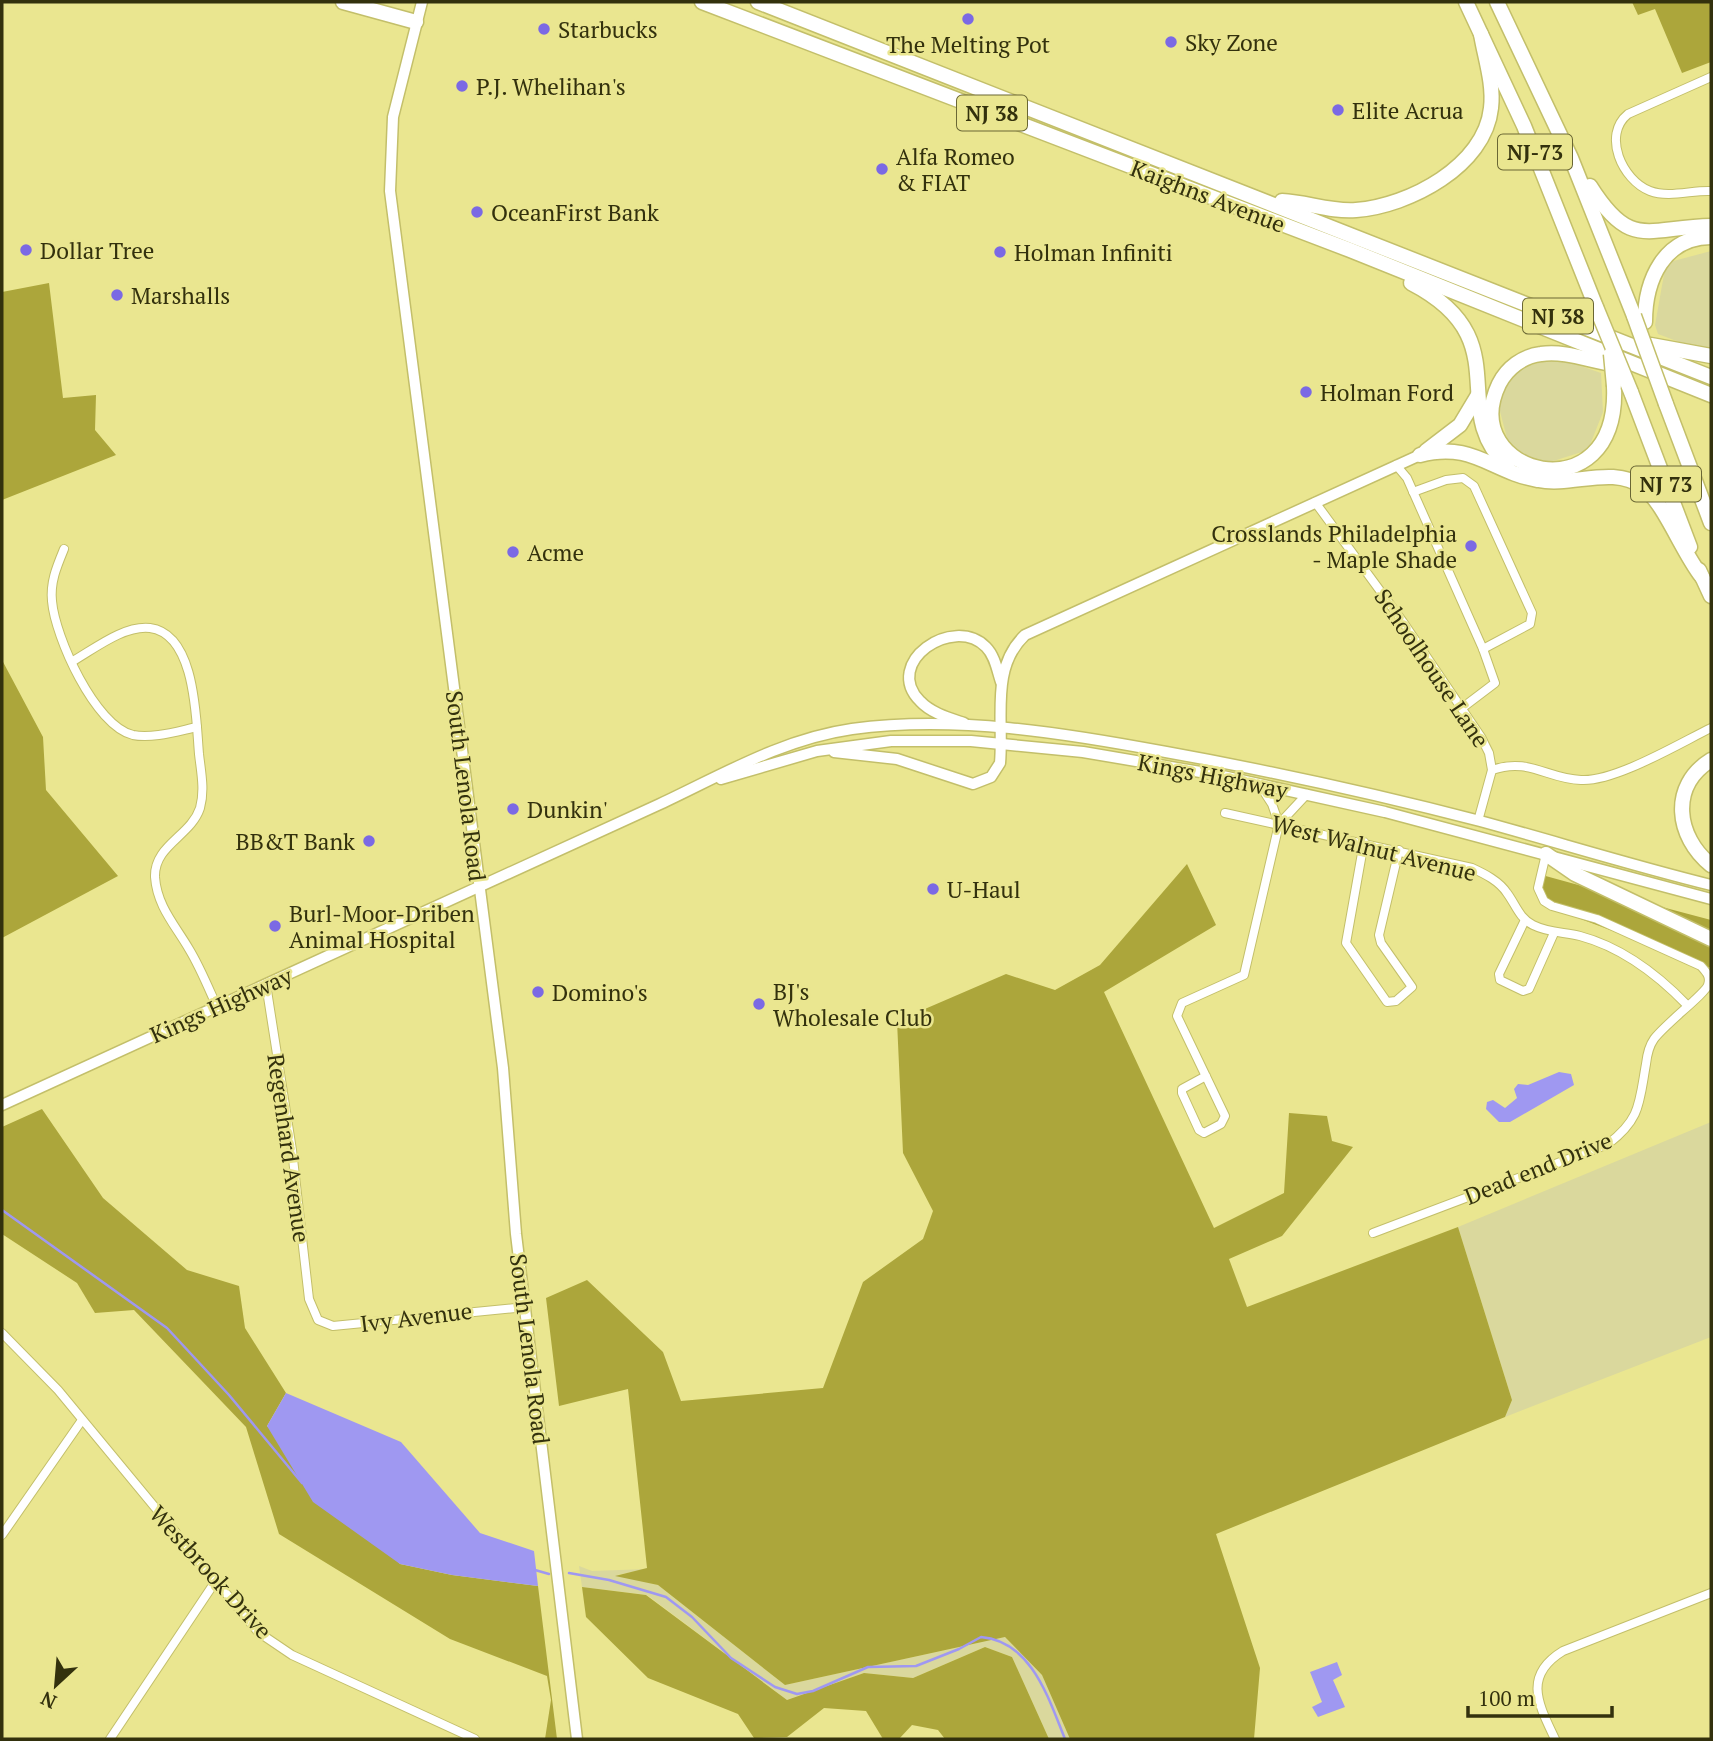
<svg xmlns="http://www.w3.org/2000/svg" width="1713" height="1741" viewBox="0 0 1713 1741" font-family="'PT Serif',serif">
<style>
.green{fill:#dad89d}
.forest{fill:#aca63b}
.water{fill:#9f98f1}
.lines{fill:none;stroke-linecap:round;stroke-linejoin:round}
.stream{stroke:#9f98f1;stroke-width:2.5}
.street-casing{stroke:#c3bf6a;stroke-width:10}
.secondary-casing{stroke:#c3bf6a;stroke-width:13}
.highway-casing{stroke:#c3bf6a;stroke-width:17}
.street{stroke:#fff;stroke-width:8}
.secondary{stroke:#fff;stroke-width:10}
.highway{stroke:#fff;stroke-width:14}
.highway-bridge-casing{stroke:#c3bf6a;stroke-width:17;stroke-linecap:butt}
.highway-bridge{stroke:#fff;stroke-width:14}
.poi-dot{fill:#7b69e4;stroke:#eae690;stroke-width:2.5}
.labels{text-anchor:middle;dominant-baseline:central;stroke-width:5;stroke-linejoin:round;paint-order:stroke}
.shield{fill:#eae690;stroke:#6a6734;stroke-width:2}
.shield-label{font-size:21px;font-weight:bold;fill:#33310d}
.poi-label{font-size:23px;fill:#33310d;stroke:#eae690;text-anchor:start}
.street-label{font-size:23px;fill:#33310d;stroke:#eae690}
</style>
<rect width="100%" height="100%" fill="#eae690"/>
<!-- green -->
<g class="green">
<path d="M 1711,251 L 1711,354 L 1658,334 L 1655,325 L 1666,263 Z"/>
<path d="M 1558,358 L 1601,373 L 1603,412 L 1588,450 L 1541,465 L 1509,446 L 1497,400 L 1518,368 Z"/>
<path d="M 1711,1122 L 1711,1337 L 1505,1417 L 1512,1400 L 1458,1227 Z"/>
<path d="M 579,1566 L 592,1571 L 647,1569 L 617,1575 L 658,1585 L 785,1685 L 1005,1637 L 1042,1675 L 1070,1739 L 1049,1739 L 1012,1657 L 985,1647 L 913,1678 L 864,1673 L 787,1700 L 647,1595 L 582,1587 Z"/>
</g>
<!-- forest -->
<g class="forest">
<path d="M 1632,2 L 1711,2 L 1711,62 L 1682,73 L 1655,9 L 1638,15 Z"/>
<path d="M 49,283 L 63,398 L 96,395 L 95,430 L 116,455 L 2,500 L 2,292 Z"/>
<path d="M 2,660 L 43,737 L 46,790 L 118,876 L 2,938 Z"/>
<path d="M 1187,864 L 1216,925 L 1104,992 L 1214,1228 L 1284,1193 L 1289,1113 L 1327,1116 L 1332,1141 L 1353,1147 L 1282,1236 L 1229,1259 L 1247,1307 L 1458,1227 L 1512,1400 L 1505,1417 L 1216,1534 L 1260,1668 L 1254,1739 L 1070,1739 L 1042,1675 L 1005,1637 L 785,1685 L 658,1585 L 615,1576 L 647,1568 L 628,1389 L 559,1406 L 546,1298 L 587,1280 L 663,1352 L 681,1401 L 823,1388 L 863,1282 L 923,1239 L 933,1211 L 903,1153 L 897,1021 L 1006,974 L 1055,990 L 1100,965 Z"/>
<path d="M 1542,875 L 1582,886 L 1609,899 L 1613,894 L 1711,920 L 1711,968 L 1549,907 L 1539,887 Z"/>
<path d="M 42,1109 L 103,1198 L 187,1270 L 239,1286 L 245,1328 L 286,1393 L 267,1426 L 400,1564 L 452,1575 L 538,1586 L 557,1739 L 545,1739 L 551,1700 L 547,1676 L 450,1639 L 279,1534 L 246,1427 L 134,1310 L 95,1313 L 77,1283 L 2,1234 L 2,1127 Z"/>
<path d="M 582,1587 L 646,1595 L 787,1700 L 864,1673 L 913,1678 L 985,1647 L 1012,1657 L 1049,1739 L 945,1739 L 938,1730 L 912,1725 L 899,1739 L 883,1739 L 866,1711 L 824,1708 L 787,1737 L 754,1738 L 738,1714 L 648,1678 L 586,1617 Z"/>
</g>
<!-- water -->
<g class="water">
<path d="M 1559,1072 L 1571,1074 L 1574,1085 L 1510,1122 L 1499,1122 L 1486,1109 L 1487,1102 L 1493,1100 L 1505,1108 L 1517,1098 L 1514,1089 L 1518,1084 L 1528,1085 Z"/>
<path d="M 286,1393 L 401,1442 L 480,1533 L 534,1551 L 538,1586 L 452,1575 L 400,1564 L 313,1502 L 267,1426 Z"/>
<path d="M 1337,1662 L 1342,1675 L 1333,1680 L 1345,1707 L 1318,1717 L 1312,1707 L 1322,1702 L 1310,1672 Z"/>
</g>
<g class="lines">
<!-- stream -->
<g class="stream">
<path d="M 2,1210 L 167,1328 L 229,1395 L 302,1483"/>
<path d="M 535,1570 L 549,1574"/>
<path d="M 569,1573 L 609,1580 L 666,1597 L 692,1617 L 731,1658 L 775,1687 L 797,1694 L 813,1691 L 868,1667 L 916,1666 L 959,1649 L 981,1637 C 1032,1641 1049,1700 1065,1739"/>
</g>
<!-- street casing -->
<g class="street-casing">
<g id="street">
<path d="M 1711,77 L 1628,114 C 1602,135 1622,180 1650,191 C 1669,198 1692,190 1711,191"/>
<path d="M 1396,465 L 1407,478 L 1483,649 L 1495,683 L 1462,708"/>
<path d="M 1413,492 L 1446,480 L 1463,478 L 1474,486 L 1532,613 L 1530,624 L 1483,649"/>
<path d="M 1315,502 L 1403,622 L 1481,737 L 1489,753 L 1492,770"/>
<path d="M 64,549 C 57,566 50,582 52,601 C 55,637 95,726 133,735 C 152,739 178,731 197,727"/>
<path d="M 73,661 C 94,649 124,625 150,628 C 196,634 196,720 199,754 C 201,772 205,790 200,808 C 191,836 154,845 155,877 C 157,906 175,925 189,949 C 200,967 208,987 217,1007"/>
<path d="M 1259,784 L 1272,804 L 1279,824"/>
<path d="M 1225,813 L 1472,868 C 1485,874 1499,881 1507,893 C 1516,905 1519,918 1533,925 C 1549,933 1564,932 1580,936 C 1621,947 1658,975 1687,1005"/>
<path d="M 1478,821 L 1492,770 C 1529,757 1547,779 1581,780 C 1615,782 1680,743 1711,728"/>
<path d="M 1364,842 L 1346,943 L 1387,1002 L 1396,1001 L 1412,987 L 1381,943 L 1379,935 L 1399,850"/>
<path d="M 1525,920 L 1499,974 L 1500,980 L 1523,991 L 1529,989 L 1554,933"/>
<path d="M 266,984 L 292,1150 L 309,1299 L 318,1320 L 333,1326 L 526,1307"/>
<path d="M 1206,1076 L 1182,1089 L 1182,1093 L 1199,1130 L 1204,1133 L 1221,1124 L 1225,1116 L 1177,1016 L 1182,1003 L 1244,975 L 1279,824 L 1307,794"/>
<path d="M 1373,1233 L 1608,1144 C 1641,1119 1639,1103 1646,1064 C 1647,1055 1649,1046 1654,1039 C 1665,1024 1705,994 1708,985 C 1711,976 1706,972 1701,966 L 1597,919 L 1552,906 L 1544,901 L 1538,888 L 1546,854"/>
<path d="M 2,1333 L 58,1390 L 258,1632 L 292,1655 L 475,1739"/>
<path d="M 2,1535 L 82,1420"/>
<path d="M 110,1739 L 215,1582"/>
<path d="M 1555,1739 C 1539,1705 1522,1676 1563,1651 L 1711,1593"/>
</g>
</g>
<!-- secondary casing -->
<g class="secondary-casing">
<g id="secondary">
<path d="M 422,2 L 393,117 L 390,191 L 503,1068 L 516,1234 L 577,1739"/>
<path d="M 964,723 C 949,718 931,713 920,701 C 882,663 953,614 986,647 C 995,656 997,670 1001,682"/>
<path d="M 834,752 L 897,759 L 973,784 L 991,777 L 1000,763 C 1004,719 990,668 1025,635 L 1420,455"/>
<path d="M 721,779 L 817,751 L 891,741 L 971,741 L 1083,752 L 1218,775 L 1385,812 L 1711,899"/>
<path d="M 2,1105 L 660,804 C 722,775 782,739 852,729 C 955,715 1065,733 1166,752 C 1271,771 1376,794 1480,821 C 1557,842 1634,866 1711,885"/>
</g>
</g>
<!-- highway casing -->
<g class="highway-casing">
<g id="highway">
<path d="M 343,2 L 416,22"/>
<path d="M 702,2 L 1350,250 L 1711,395"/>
<path d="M 758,2 L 1711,377"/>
<path d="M 1466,2 L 1524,126 L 1596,307"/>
<path d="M 1497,2 L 1571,158 L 1634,316"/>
<path d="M 1590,186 C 1631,251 1647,227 1711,226"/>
<path d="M 1282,201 C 1307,202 1330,212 1356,210 C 1409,206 1485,166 1491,108 C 1494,84 1485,58 1481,34"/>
<path d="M 1411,283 C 1521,340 1445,408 1508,467"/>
<path d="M 1645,322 C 1645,280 1664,237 1711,237"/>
<path d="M 1651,345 L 1711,356"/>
<path d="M 1614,386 C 1620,518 1455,475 1499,384 C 1507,368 1523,356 1541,354 C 1567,350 1595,363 1620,365"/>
<path d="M 1631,392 L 1690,547"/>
<path d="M 1666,404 L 1711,523"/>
<path d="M 1426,451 L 1460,425 L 1478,395"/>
<path d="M 1420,455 C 1473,441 1491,472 1538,480 C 1573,487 1612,465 1643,487 C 1665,504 1682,552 1702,577"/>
<path d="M 1699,570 L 1711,596"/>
<path d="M 1711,760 C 1669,786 1676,837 1711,865"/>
<path d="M 1546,854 L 1575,874 L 1711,939"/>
</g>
</g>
<!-- street -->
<use href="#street" class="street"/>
<!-- secondary -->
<use href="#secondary" class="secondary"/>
<!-- highway -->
<use href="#highway" class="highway"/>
<!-- highway-bridge casing -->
<g class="highway-bridge-casing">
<g id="highway-bridge">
<path d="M 1596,307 L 1631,392"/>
<path d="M 1634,316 L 1666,404"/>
<path d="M 1611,354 L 1614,386"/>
</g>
</g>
<!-- highway-bridge -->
<use href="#highway-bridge" class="highway-bridge"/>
</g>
<!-- markers -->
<g class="poi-dot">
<circle cx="968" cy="19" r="7"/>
<circle cx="544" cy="29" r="7"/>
<circle cx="1171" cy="42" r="7"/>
<circle cx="462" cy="86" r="7"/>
<circle cx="1338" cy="110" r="7"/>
<circle cx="882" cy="169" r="7"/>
<circle cx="477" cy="212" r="7"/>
<circle cx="26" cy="250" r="7"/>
<circle cx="1000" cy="252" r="7"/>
<circle cx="117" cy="295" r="7"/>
<circle cx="1306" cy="392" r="7"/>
<circle cx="1471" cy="546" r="7"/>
<circle cx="513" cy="552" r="7"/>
<circle cx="513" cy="809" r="7"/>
<circle cx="369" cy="841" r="7"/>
<circle cx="933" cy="889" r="7"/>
<circle cx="275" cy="926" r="7"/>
<circle cx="538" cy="992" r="7"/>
<circle cx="759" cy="1004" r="7"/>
</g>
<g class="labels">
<!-- shield labels -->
<g class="shield">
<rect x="957" y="95.5" width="70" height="35" rx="5"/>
<rect x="1498" y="134.5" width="74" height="35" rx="5"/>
<rect x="1523" y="298.5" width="70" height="35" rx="5"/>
<rect x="1631" y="466.5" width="70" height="35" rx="5"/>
</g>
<g class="shield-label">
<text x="992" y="113">NJ 38</text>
<text x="1535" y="152">NJ-73</text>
<text x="1558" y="316">NJ 38</text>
<text x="1666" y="484">NJ 73</text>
</g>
<!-- poi labels -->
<g class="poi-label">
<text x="558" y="29">Starbucks</text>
<text x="1185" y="42">Sky Zone</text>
<text x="968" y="44" text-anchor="middle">The Melting Pot</text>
<text x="476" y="86">P.J. Whelihan's</text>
<text x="1352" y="110">Elite Acrua</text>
<text x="896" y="156">Alfa Romeo<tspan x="896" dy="26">&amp; FIAT</tspan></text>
<text x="491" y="212">OceanFirst Bank</text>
<text x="40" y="250">Dollar Tree</text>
<text x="1014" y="252">Holman Infiniti</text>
<text x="131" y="295">Marshalls</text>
<text x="1320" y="392">Holman Ford</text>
<text x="1457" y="533" text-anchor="end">Crosslands Philadelphia<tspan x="1457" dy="26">- Maple Shade</tspan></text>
<text x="527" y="552">Acme</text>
<text x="527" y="809">Dunkin'</text>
<text x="355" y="841" text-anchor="end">BB&amp;T Bank</text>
<text x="947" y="889">U-Haul</text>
<text x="289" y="913">Burl-Moor-Driben<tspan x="289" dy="26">Animal Hospital</tspan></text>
<text x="773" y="991">BJ's<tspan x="773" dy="26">Wholesale Club</tspan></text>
<text x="552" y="992">Domino's</text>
</g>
<!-- street labels -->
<g class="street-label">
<text transform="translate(1208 196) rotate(21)">Kaighns Avenue</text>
<text transform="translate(1432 668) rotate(56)">Schoolhouse Lane</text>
<text transform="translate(1213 776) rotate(11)">Kings Highway</text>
<text transform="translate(466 786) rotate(83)">South Lenola Road</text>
<text transform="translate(1374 848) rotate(14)">West Walnut Avenue</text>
<text transform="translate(221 1005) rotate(-24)">Kings Highway</text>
<text transform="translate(289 1148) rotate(82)">Regenhard Avenue</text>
<text transform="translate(1538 1168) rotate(-22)">Dead end Drive</text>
<text transform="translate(416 1317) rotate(-7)">Ivy Avenue</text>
<text transform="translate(530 1349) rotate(83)">South Lenola Road</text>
<text transform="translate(211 1572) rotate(48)">Westbrook Drive</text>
</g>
</g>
<!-- border -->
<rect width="1713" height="1741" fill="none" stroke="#33310d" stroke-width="7"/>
<!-- north arrow -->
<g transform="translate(56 1685) rotate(206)" stroke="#eae690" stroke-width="5" paint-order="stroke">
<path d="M0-5L12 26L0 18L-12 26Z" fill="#33310d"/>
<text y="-10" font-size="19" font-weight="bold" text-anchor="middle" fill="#33310d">N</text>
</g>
<!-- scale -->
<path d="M1468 1706v10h144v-10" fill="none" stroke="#33310d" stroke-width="3.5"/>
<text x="1478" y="1706" font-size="21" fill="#33310d" stroke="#eae690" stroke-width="5" paint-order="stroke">100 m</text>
</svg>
